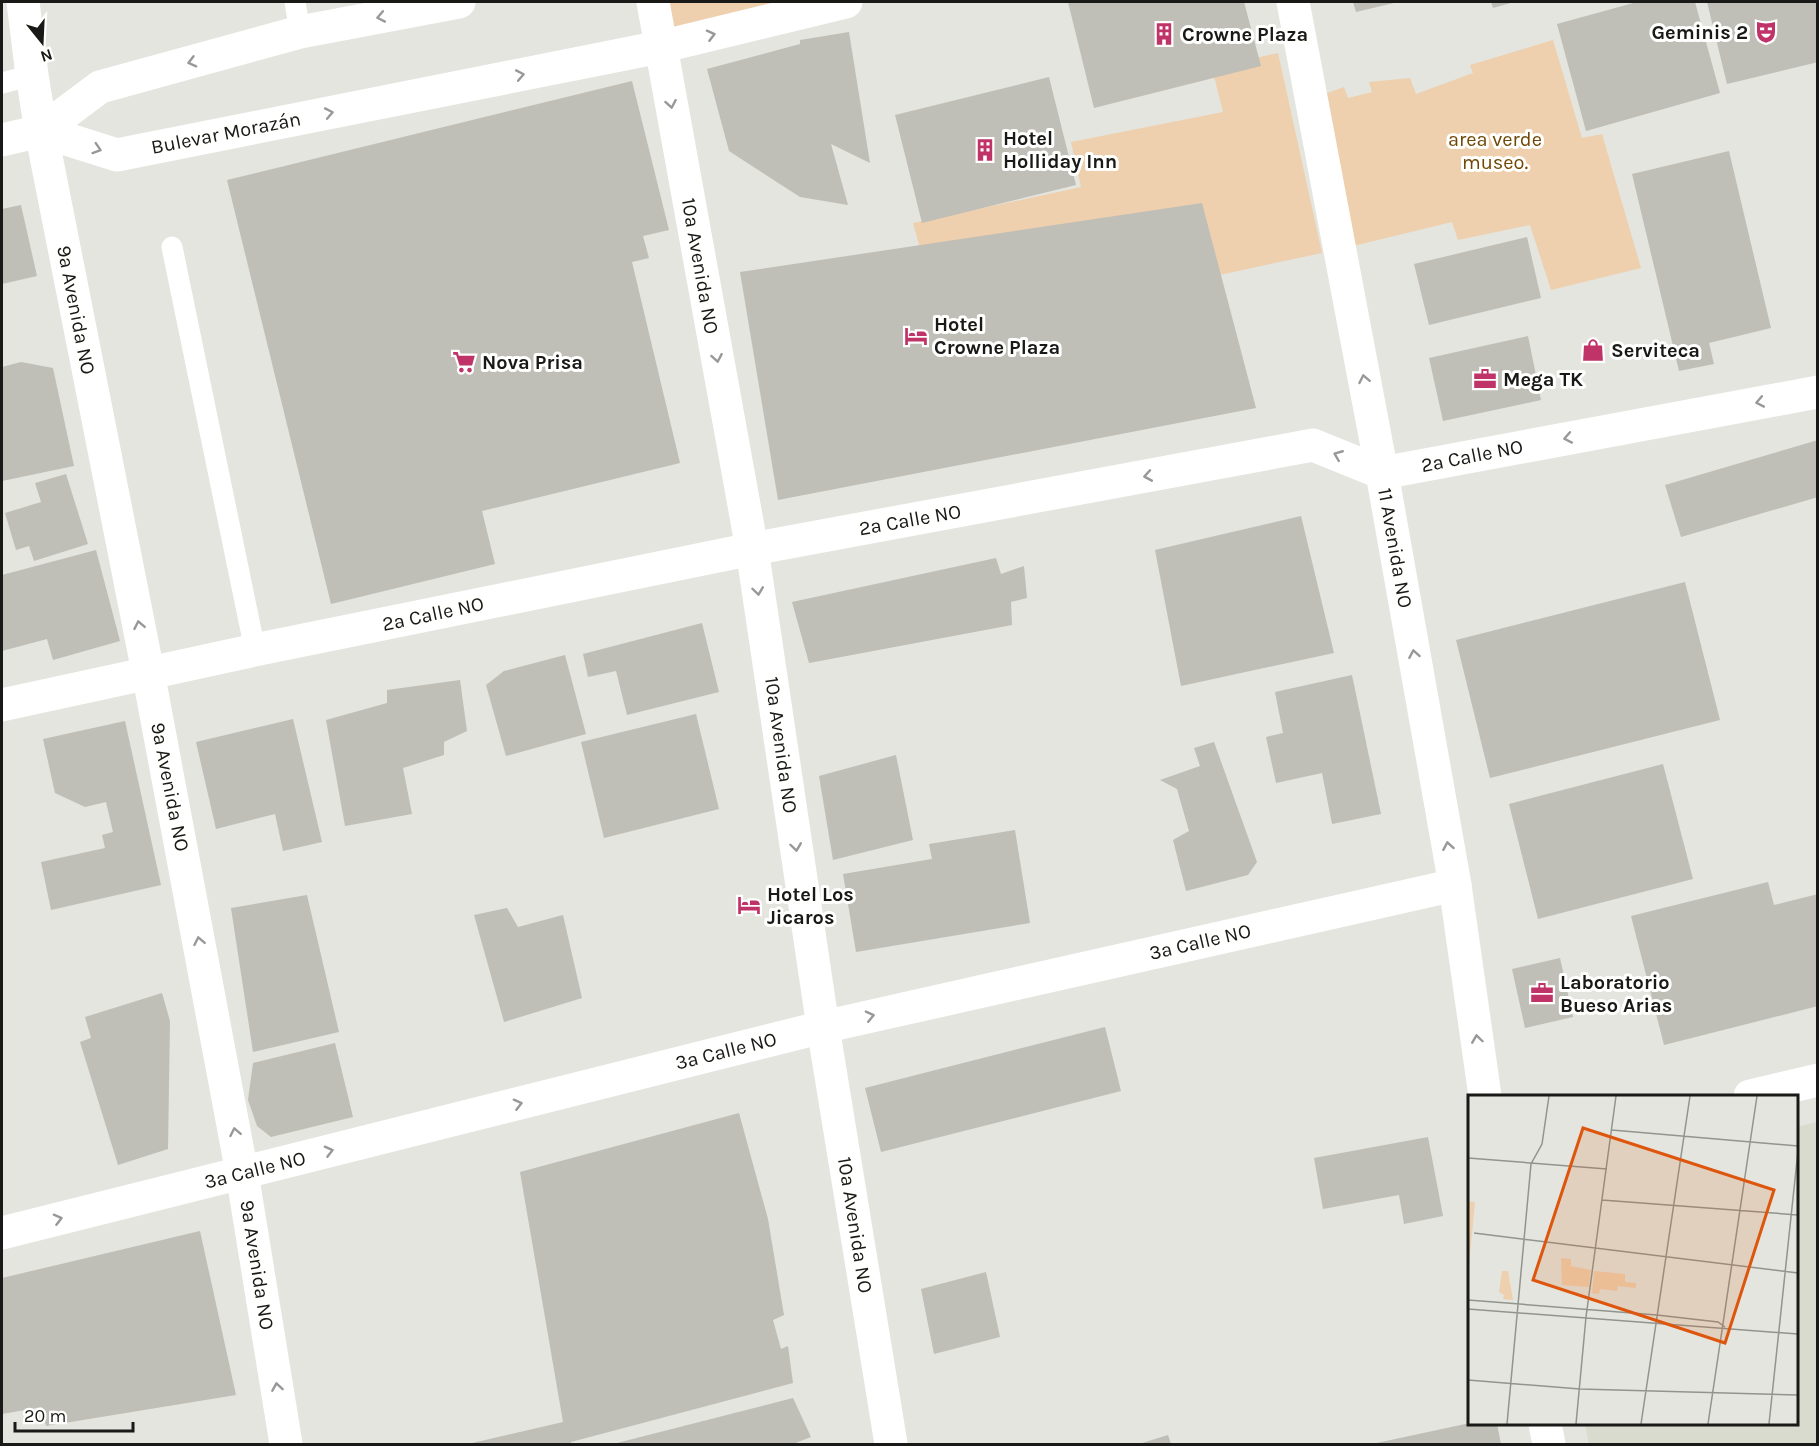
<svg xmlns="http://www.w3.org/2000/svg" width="1819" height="1446" viewBox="0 0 1819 1446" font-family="Karla,sans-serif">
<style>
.built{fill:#d8dbcd}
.green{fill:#eed0ae}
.building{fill:#bfbeb7}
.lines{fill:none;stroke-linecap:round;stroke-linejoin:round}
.service{stroke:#fff;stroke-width:21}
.minor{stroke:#fff;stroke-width:33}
.tertiary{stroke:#fff;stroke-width:33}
.primary{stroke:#fff;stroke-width:33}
.oneway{stroke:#989897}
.labels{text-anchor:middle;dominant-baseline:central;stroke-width:6;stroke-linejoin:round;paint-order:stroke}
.poi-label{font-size:20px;font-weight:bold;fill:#191a17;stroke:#fffffe;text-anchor:start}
.street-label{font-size:20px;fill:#191a17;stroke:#fffffe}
.park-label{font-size:20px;fill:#704706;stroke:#fffffe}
.inset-road{fill:none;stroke:#92948e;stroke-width:1.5}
.view{fill:#de560d;fill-opacity:0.15;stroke:#de560d;stroke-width:3}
.inset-edge{fill:none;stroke:#191a17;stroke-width:3}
</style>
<rect width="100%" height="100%" fill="#e3e5de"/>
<!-- built -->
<path class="built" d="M 1817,1122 L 1817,1444 L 1589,1444 L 1585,1424 L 1796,1424 L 1797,1127 Z"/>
<!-- green -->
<g class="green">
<path d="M 660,2 L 790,2 L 664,31 Z"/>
<path d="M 1553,40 L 1582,138 L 1602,134 L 1641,268 L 1551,290 L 1530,225 L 1458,240 L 1452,222 L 1349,247 L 1316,97 L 1344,87 L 1348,98 L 1372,92 L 1369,82 L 1410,78 L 1416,94 L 1473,73 L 1470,65 Z"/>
<path d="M 1278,53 L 1322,253 L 1045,312 L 925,266 L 913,223 L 1081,187 L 1071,142 L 1223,112 L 1212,68 Z"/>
</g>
<!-- building -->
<g class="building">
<path d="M 1068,2 L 1244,2 L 1261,66 L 1094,108 Z"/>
<path d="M 1353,2 L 1398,2 L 1356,12 Z"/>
<path d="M 1491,2 L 1514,2 L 1493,8 Z"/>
<path d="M 1637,2 L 1695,2 L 1720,93 L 1586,131 L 1557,24 Z"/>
<path d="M 1707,2 L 1818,2 L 1818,62 L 1727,84 Z"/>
<path d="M 849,32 L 870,163 L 831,144 L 848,205 L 800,197 L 729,151 L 707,69 L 800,44 L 800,40 Z"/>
<path d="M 1049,77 L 1076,185 L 922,223 L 895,115 Z"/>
<path d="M 632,81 L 669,230 L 643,236 L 649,258 L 632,262 L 680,463 L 482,511 L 495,564 L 331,604 L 227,180 Z"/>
<path d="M 1729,151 L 1771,328 L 1709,343 L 1714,364 L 1679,371 L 1632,174 Z"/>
<path d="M 1202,203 L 1256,408 L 778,500 L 740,272 Z"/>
<path d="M 21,205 L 37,276 L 2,284 L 2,209 Z"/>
<path d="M 1527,237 L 1541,298 L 1429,325 L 1414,264 Z"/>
<path d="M 1528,336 L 1541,400 L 1443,421 L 1429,358 Z"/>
<path d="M 21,362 L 53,368 L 74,466 L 2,481 L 2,367 Z"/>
<path d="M 1818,440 L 1818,497 L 1681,537 L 1665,485 Z"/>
<path d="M 66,474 L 88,544 L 34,561 L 29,546 L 16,550 L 5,513 L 41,502 L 35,483 Z"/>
<path d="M 1301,516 L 1334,653 L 1181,686 L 1155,550 Z"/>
<path d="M 96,550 L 120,641 L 53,660 L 47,639 L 2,651 L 2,575 Z"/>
<path d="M 996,558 L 1001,574 L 1024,566 L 1027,598 L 1011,602 L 1012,625 L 809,663 L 792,602 Z"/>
<path d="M 1685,582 L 1720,720 L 1490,778 L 1456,640 Z"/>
<path d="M 702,623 L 719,692 L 627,715 L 616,671 L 588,677 L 583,654 Z"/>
<path d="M 565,655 L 586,734 L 506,756 L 486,685 L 504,671 Z"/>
<path d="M 1352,675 L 1381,814 L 1332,824 L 1322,773 L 1276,783 L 1266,737 L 1283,733 L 1275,692 Z"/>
<path d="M 460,680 L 467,731 L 444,742 L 444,755 L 403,768 L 412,814 L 345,826 L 326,720 L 387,703 L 387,690 Z"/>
<path d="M 696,714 L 719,809 L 604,838 L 581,742 Z"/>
<path d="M 293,719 L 322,842 L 283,851 L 275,814 L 216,829 L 196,742 Z"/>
<path d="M 125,721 L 161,885 L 51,910 L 41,862 L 105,848 L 102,835 L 113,832 L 106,802 L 85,807 L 55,793 L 43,739 Z"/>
<path d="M 1214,742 L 1257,862 L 1248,875 L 1186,891 L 1173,840 L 1189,831 L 1177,789 L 1160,780 L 1200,766 L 1194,748 Z"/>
<path d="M 896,755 L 913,840 L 833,860 L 819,776 Z"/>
<path d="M 1663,764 L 1693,879 L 1538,919 L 1509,804 Z"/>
<path d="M 1015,830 L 1030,923 L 856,952 L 843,874 L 932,859 L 929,844 Z"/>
<path d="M 1768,882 L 1774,905 L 1818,894 L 1818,1006 L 1664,1045 L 1631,916 Z"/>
<path d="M 307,895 L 339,1032 L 253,1052 L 231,908 Z"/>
<path d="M 507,908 L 518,927 L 563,915 L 582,998 L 504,1022 L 474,915 Z"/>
<path d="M 1560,958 L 1573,1017 L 1525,1028 L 1512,969 Z"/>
<path d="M 162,993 L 170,1021 L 168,1149 L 118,1165 L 80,1042 L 91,1038 L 85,1017 Z"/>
<path d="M 1105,1027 L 1121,1091 L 881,1152 L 865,1088 Z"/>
<path d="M 335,1043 L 353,1117 L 271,1137 L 257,1126 L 248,1100 L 253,1063 Z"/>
<path d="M 739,1113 L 768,1219 L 784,1315 L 773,1320 L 781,1349 L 788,1346 L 793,1383 L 571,1442 L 571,1444 L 468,1444 L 563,1422 L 520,1172 Z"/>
<path d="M 1428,1137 L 1443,1216 L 1404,1224 L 1399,1195 L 1323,1209 L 1314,1158 Z"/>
<path d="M 200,1231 L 236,1395 L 46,1426 L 42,1407 L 2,1414 L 2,1278 Z"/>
<path d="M 986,1272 L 1000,1337 L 934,1354 L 921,1289 Z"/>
<path d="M 793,1398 L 811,1437 L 793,1444 L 613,1444 Z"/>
<path d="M 1470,1423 L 1497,1424 L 1501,1444 L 1372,1444 Z"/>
<path d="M 1168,1435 L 1171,1444 L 1139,1444 Z"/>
</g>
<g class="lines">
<!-- service -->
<g class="service">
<path d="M 295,2 L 300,32"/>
<path d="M 2,83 L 32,75"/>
<path d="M 172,247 L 255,650"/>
</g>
<!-- minor -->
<g class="minor">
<path d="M 23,2 L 32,75 L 41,131 L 148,672 L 242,1173 L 286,1444"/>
<path d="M 653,2 L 752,549 L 823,1027 L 891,1444"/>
<path d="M 2,705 L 255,650 L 752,549 L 1313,445 L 1382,473 L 1818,392"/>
<path d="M 1750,1096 L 1818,1080"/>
<path d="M 2,1233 L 823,1027 L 1455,885"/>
</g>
<!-- tertiary -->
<g class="tertiary">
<path d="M 1293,2 L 1382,473 L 1455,885 L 1485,1096"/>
<path d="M 1545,1424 L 1549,1444"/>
</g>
<!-- primary -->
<g class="primary">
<path d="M 41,131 L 117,155 L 660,47 L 846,2"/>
<path d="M 2,140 L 41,131 L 100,87 L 300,32 L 459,2"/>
</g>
</g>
<!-- one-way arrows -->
<defs><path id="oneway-chevron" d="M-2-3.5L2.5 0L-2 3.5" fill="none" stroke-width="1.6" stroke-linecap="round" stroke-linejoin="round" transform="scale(1.5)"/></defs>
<g class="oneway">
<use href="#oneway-chevron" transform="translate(381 17) rotate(169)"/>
<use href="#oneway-chevron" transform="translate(711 35) rotate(-14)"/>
<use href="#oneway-chevron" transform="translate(192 62) rotate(165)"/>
<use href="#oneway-chevron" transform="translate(520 75) rotate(-11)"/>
<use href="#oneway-chevron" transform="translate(671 104) rotate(80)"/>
<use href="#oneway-chevron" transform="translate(329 113) rotate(-11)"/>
<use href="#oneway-chevron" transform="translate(97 149) rotate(18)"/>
<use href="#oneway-chevron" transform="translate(717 358) rotate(80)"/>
<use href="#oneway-chevron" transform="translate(1364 379) rotate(-101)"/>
<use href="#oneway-chevron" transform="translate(1760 402) rotate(169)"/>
<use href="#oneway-chevron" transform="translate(1568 438) rotate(169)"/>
<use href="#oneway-chevron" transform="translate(1338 455) rotate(-158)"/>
<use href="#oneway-chevron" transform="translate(1148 476) rotate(170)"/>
<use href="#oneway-chevron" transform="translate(758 591) rotate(82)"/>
<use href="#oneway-chevron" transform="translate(139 625) rotate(-101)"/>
<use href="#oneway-chevron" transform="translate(1414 654) rotate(-100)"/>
<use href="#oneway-chevron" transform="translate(1448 846) rotate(-100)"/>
<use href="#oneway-chevron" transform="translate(796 847) rotate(82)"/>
<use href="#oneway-chevron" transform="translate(199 941) rotate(-101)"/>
<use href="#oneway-chevron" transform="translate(870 1016) rotate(-13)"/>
<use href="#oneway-chevron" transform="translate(1477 1039) rotate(-98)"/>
<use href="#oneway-chevron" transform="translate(518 1104) rotate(-14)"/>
<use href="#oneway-chevron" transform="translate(235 1132) rotate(-101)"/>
<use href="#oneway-chevron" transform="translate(329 1151) rotate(-14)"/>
<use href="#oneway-chevron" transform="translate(58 1219) rotate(-14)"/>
<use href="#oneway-chevron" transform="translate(277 1387) rotate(-99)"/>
</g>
<!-- icons -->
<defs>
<g id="theatre-bare" transform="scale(1.8)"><path d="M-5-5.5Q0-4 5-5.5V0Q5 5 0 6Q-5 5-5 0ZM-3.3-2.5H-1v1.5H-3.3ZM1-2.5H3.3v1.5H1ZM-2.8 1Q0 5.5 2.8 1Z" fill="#bf3368" stroke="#fffffe" stroke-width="2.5" paint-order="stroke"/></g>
<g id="building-bare" transform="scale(1.8)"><path d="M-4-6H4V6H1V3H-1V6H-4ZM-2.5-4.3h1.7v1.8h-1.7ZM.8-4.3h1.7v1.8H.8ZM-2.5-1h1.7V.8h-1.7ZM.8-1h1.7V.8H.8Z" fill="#bf3368" stroke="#fffffe" stroke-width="2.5" paint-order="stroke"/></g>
<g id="hotel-bare" transform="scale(1.8)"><path d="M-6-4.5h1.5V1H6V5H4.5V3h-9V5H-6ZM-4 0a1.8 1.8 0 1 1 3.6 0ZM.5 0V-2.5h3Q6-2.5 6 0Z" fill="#bf3368" stroke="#fffffe" stroke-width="2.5" paint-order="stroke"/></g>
<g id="shop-bare" transform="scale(1.8)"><path d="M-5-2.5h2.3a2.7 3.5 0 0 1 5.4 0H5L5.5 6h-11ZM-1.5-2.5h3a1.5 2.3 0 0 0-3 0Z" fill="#bf3368" stroke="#fffffe" stroke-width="2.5" paint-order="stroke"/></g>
<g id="supermarket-bare" transform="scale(1.8)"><path d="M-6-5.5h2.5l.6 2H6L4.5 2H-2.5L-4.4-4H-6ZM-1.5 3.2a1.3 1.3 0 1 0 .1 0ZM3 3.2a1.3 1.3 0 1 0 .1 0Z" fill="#bf3368" stroke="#fffffe" stroke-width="2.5" paint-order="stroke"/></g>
<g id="office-bare" transform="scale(1.8)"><path d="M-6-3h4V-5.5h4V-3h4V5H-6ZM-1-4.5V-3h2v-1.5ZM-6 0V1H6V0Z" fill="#bf3368" stroke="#fffffe" stroke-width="2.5" paint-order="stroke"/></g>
</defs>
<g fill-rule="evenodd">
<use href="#theatre-bare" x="1766" y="32"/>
<use href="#building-bare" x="1164" y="34"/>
<use href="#building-bare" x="985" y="150"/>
<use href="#hotel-bare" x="916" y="336"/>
<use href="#shop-bare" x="1593" y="350"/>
<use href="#supermarket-bare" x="464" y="362"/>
<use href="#office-bare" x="1485" y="379"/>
<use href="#hotel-bare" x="749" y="905"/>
<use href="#office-bare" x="1542" y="993"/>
</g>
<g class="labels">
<!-- poi labels -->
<g class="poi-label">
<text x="1748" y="32" text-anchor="end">Geminis 2</text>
<text x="1182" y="34">Crowne Plaza</text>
<text x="1003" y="138">Hotel<tspan x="1003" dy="23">Holliday Inn</tspan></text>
<text x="934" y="324">Hotel<tspan x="934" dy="23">Crowne Plaza</tspan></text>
<text x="1611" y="350">Serviteca</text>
<text x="482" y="362">Nova Prisa</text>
<text x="1503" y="379">Mega TK</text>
<text x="767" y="894">Hotel Los<tspan x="767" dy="23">Jicaros</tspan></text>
<text x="1560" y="982">Laboratorio<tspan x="1560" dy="23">Bueso Arias</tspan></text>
</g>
<!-- street labels -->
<g class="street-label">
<text transform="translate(226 133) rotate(-11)">Bulevar Morazán</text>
<text transform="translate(700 266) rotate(80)">10a Avenida NO</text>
<text transform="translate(76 310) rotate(79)">9a Avenida NO</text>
<text transform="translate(1472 456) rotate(-11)">2a Calle NO</text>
<text transform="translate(910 520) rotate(-10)">2a Calle NO</text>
<text transform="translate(1395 548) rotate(80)">11 Avenida NO</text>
<text transform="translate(433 614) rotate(-12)">2a Calle NO</text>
<text transform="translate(781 745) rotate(82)">10a Avenida NO</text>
<text transform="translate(170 787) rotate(79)">9a Avenida NO</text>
<text transform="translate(1200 942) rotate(-13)">3a Calle NO</text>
<text transform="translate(726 1051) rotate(-14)">3a Calle NO</text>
<text transform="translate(255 1170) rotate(-14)">3a Calle NO</text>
<text transform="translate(855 1225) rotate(81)">10a Avenida NO</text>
<text transform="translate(257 1265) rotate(81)">9a Avenida NO</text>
</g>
<!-- park labels -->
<g class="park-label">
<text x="1495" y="139">area verde<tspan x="1495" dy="23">museo.</tspan></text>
</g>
</g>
<!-- overview -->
<g transform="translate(1468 1095)">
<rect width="330" height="330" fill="#e3e5de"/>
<path d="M 0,106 L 7,107 L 0,180 ZM 93,163 L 103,164 L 103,171 L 123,175 L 121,192 L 94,190 ZM 34,176 L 40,176 L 45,205 L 35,204 L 36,200 L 31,197 ZM 126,176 L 157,179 L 157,187 L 168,188 L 168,193 L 150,191 L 149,196 L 132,194 L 131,199 L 124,198 Z" fill="#eed0ae"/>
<path class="inset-road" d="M 144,35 L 330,51M 0,63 L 139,74M 134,105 L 330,120M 6,138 L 330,178M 0,205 L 189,220 L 250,227 L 257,232M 0,214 L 330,239M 0,285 L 112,294 L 330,300M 39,329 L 63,69 L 74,49 L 81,1M 108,329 L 118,222 L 148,1M 173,329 L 222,1M 240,329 L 289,1M 301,329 L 330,56"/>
<path class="view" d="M 115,33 L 306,95 L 257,248 L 65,185 Z"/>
<rect width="330" height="330" class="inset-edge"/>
</g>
<!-- border -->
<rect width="1819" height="1446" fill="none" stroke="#191a17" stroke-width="6"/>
<!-- north arrow -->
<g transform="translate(42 42) rotate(162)" stroke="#fffffe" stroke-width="4.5" paint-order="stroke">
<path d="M0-4.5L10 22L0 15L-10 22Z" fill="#191a17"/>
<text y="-9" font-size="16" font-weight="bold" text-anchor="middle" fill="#191a17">N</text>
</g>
<!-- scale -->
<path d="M15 1422v9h118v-9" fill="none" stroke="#191a17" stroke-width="3"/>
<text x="24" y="1422" font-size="18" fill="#191a17" stroke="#fffffe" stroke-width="4.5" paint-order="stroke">20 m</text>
</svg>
